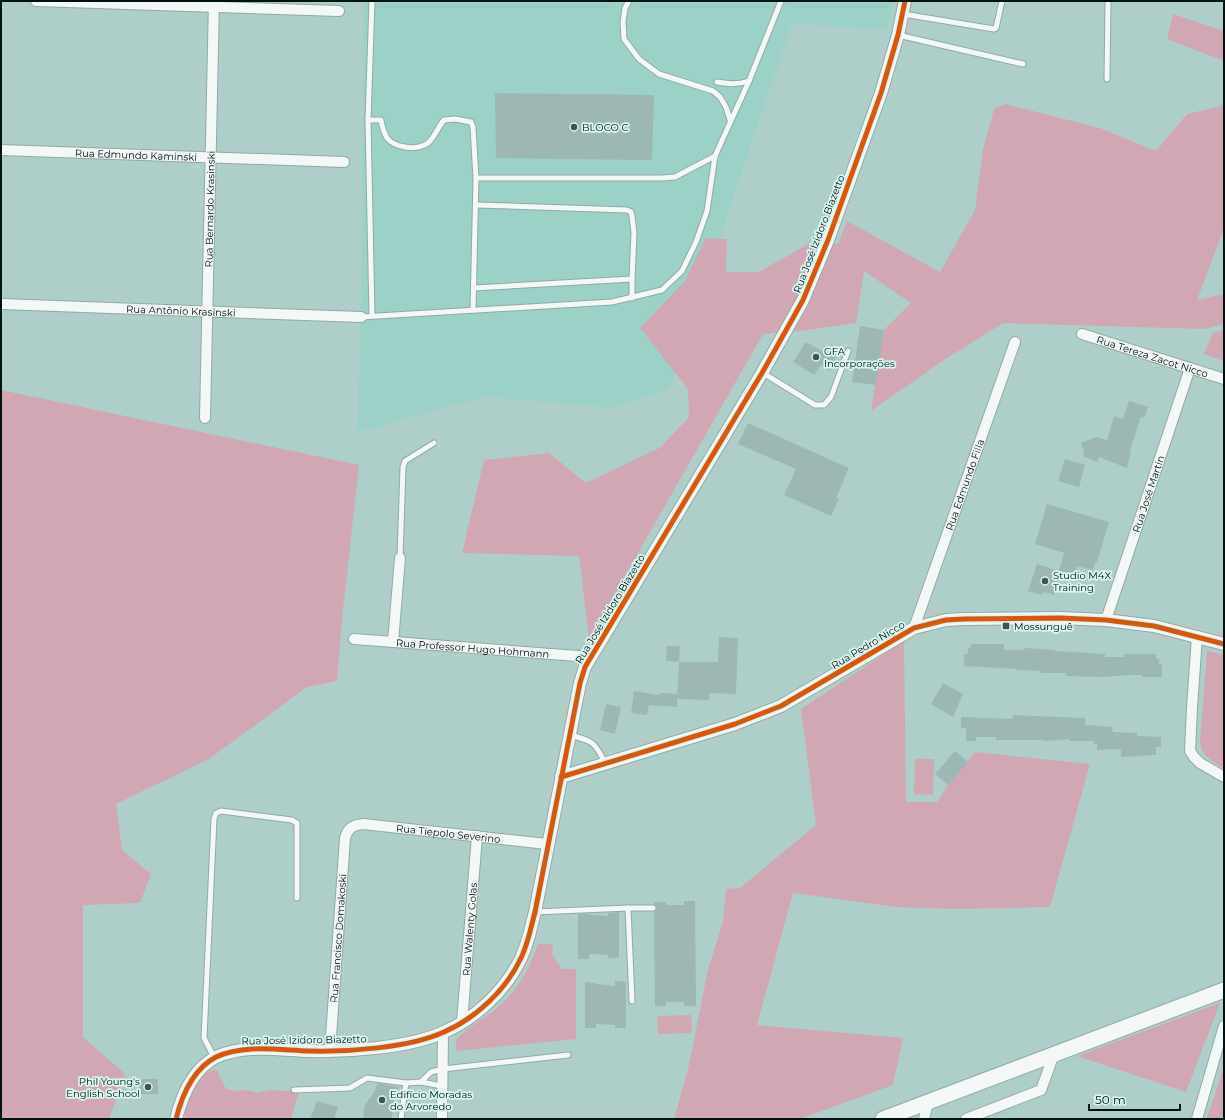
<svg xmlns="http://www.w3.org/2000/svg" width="1225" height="1120" viewBox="0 0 1225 1120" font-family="Montserrat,sans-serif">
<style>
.built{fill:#9cd1c8}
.green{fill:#d2a7b4}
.building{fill:#9db7b5}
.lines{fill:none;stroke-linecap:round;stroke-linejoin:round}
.service-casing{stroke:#91aaa5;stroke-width:7}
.minor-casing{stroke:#91aaa5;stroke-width:12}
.tertiary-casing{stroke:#91aaa5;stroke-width:14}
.primary-casing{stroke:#91aaa5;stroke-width:17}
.service{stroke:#f3f8f7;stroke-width:5}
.minor{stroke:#f3f8f7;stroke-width:10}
.tertiary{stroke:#f3f8f7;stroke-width:12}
.primary{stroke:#f3f8f7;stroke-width:15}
.cycleway-casing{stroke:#d9f6f0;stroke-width:8}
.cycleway{stroke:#dc550c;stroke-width:5}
.poi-dot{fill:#3d5450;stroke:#d9f6f0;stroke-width:1.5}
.labels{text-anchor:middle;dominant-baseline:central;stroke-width:3.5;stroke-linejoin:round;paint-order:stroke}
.poi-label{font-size:10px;fill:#00120f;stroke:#d9f6f0;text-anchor:start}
.street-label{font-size:10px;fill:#00120f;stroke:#d9f6f0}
</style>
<rect width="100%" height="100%" fill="#aecfc9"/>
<!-- built -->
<path class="built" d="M 364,1 L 893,1 L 887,29 L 792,24 L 669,389 L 612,408 L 486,397 L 357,432 L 361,317 Z"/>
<!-- green -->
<g class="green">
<path d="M 1173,14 L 1224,31 L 1224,61 L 1167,39 Z"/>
<path d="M 1224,100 L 1224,228 L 1197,300 L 1224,294 L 1224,324 L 1204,329 L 1003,323 L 944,360 L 871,411 L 884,330 L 911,303 L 864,271 L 856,323 L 800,331 L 763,334 L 589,639 L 579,556 L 462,553 L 484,460 L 549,453 L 586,483 L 661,447 L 689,417 L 688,389 L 640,328 L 685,281 L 706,238 L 727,239 L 726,272 L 759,272 L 808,244 L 838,244 L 847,221 L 940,272 L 975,210 L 983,149 L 994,109 L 1005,104 L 1100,128 L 1156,151 L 1187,114 L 1221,106 Z"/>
<path d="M 1224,330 L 1224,361 L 1204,354 L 1213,333 Z"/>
<path d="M 1,390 L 359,465 L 343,610 L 337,681 L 307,687 L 209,759 L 116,804 L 122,850 L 151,874 L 140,903 L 83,905 L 83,1037 L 125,1074 L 109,1119 L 1,1119 Z"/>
<path d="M 904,641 L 906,802 L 937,802 L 948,785 L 975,752 L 1090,764 L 1050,907 L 957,909 L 897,907 L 793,893 L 757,1025 L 903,1038 L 893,1085 L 800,1119 L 674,1119 L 689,1065 L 708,969 L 723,922 L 726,889 L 740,888 L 816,825 L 801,709 Z"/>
<path d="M 1207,651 L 1224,655 L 1224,769 C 1213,761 1202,757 1200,743 Z"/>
<path d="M 915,759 L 934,759 L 933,795 L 914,794 Z"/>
<path d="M 538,944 L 553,944 L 552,954 L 562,969 L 576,969 L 576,1039 L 456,1051 L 456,1040 C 467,1027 484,1019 497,1008 C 517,991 530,968 538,944 Z"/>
<path d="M 1220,1003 L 1186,1092 L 1077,1056 Z"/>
<path d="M 691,1015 L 692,1033 L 658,1034 L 657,1016 Z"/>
<path d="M 1224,1068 L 1224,1119 L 1207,1118 Z"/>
<path d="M 216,1069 L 226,1089 L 238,1091 L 247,1090 L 258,1093 L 270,1090 L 287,1091 L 298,1086 L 298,1095 L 291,1119 L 185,1119 L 186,1104 L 203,1074 Z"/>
</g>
<!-- building -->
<g class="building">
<path d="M 495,93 L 654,95 L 652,160 L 496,158 Z"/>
<path d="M 860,326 L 884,330 L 876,385 L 852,382 Z"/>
<path d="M 806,342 L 826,353 L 828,349 L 837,354 L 829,371 L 821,365 L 814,375 L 793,362 Z"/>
<path d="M 1129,401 L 1148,407 L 1144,418 L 1141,417 L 1130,450 L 1131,450 L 1127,468 L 1099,457 L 1097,462 L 1083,456 L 1084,451 L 1081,443 L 1096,437 L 1107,440 L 1114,416 L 1123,419 Z"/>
<path d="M 748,423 L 849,468 L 836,498 L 839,499 L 831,516 L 784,495 L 796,469 L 738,444 Z"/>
<path d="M 1065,459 L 1085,465 L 1079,487 L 1058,481 Z"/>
<path d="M 1047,504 L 1109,522 L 1097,562 L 1095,562 L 1093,570 L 1077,566 L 1074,580 L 1060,576 L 1054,595 L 1043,592 L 1042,595 L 1028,591 L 1037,564 L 1059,571 L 1064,553 L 1035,544 Z"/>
<path d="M 719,637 L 738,638 L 736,694 L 709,693 L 709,700 L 677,699 L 679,662 L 718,662 Z"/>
<path d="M 971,644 L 1004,644 L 1004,650 L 1024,650 L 1024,648 L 1055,650 L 1055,651 L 1105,654 L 1105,657 L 1124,657 L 1124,654 L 1156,654 L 1156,659 L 1159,659 L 1159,664 L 1162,664 L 1162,677 L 1142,677 L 1142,675 L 1128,675 L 1101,677 L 1066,676 L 1066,673 L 1041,673 L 1041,671 L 1017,670 L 1017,669 L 964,666 L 964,654 L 968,654 L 968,648 L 971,648 Z"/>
<path d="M 667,646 L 680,646 L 679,662 L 666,661 Z"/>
<path d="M 943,683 L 963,694 L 953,717 L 931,704 Z"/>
<path d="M 634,691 L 660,695 L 660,693 L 677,694 L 677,707 L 649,705 L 647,715 L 631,713 Z"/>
<path d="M 606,704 L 621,707 L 615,734 L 600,730 Z"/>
<path d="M 1013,715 L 1085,718 L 1085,725 L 1113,727 L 1112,732 L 1137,733 L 1137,736 L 1161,737 L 1161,747 L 1156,747 L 1156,755 L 1153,755 L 1121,757 L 1121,750 L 1119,750 L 1119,749 L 1097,750 L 1097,744 L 1094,744 L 1094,741 L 1069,741 L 1069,739 L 1045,741 L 1045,740 L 996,740 L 996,737 L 976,737 L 976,741 L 966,741 L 966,728 L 961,728 L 961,717 L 1013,719 Z"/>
<path d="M 955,751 L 968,762 L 948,785 L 935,774 Z"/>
<path d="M 684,901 L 695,901 L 696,1006 L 684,1006 L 684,1002 L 666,1002 L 666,1006 L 655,1006 L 654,912 L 657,908 L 654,904 L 654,902 L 666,902 L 666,905 L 684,905 Z"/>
<path d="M 619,912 L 619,958 L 608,958 L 608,955 L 589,954 L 589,959 L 578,959 L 578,914 L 590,914 L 590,915 L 608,916 L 608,913 Z"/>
<path d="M 615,981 L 626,982 L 626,1028 L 615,1028 L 615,1025 L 596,1024 L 596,1028 L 585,1028 L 585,982 L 596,983 L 596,984 L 615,986 Z"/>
<rect x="139" y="1079" width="19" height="15"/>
<path d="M 378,1083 L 399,1087 L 393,1105 L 392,1116 L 390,1119 L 363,1119 L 364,1110 L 366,1103 L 372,1096 Z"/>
<path d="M 317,1101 L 338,1107 L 334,1119 L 310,1119 Z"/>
</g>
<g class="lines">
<!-- service casing -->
<g class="service-casing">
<g id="service">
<path d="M 629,1 L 625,8 L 623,22 L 624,39 L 639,59 L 659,74 L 713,91 L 720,97 L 726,107 L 730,120"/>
<path d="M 903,14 L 994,29 L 996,28 L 1002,1"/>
<path d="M 898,35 L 1023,64"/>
<path d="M 1107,79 L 1108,1"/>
<path d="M 717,82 C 729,84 737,85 749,81"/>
<path d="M 368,120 L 381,120 C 382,126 384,133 387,138 C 395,148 417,151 428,143 C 435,137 438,127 444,120 L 455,119 L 471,122 L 473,127 L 476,178 L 662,178 L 675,177 L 715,156"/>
<path d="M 477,205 L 627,210 L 631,212 L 632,216 L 634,233 L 632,279 L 632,298"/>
<path d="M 474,288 L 632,279"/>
<path d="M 473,310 L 476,178"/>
<path d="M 372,316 L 368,120 L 372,1"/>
<path d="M 361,317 L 612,302 L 662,290 L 682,271 L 696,242 L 707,211 L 715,156 L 749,81 L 781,1"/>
<path d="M 763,373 L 815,405 L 824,405 L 831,397 L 848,351"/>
<path d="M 400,558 L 403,467 L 405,461 L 434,443"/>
<path d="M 570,735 C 593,741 595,742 605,763"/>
<path d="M 628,908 L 653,908"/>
<path d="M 535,912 L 628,908 L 632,1001"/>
<path d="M 214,1057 L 204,1038 L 214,819 L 216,813 L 221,811 L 292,820 L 297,823 L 297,898"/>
<path d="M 421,1082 L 431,1072 L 443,1069 L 568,1055"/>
<path d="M 294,1090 L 350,1088 L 367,1078 L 406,1083 L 421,1082 L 442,1086"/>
<path d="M 401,1119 L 406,1083"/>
</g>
</g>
<!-- minor casing -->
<g class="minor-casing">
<g id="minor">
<path d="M 36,1 L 339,11"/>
<path id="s1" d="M 1,150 L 344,162"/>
<path id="s2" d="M 1,304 L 361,317"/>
<path id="s3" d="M 1082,334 L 1224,379"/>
<path id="s4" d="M 205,418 L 214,1"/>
<path id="s5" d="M 1106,620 L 1190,368"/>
<path id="s6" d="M 914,628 L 1015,342"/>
<path d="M 1197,636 L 1192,708 L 1190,751 L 1194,757 L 1200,763 L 1224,777"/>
<path id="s7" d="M 354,639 L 591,657"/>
<path d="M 393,642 L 400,558"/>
<path id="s8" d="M 462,1022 L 477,836"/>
<path id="s9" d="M 330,1051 L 345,838 C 348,828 353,825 363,824 L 547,844"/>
<path d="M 442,1119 L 443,1033"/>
<path d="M 924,1119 L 928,1102"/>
<path d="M 966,1119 L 1041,1090 L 1054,1054"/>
<path d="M 1197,1119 L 1224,1026"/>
</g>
</g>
<!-- tertiary casing -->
<g class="tertiary-casing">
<g id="tertiary">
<path d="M 561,777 L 735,724 L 781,706 L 914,628 L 946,620 L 964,619 L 1060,618 L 1106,620 L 1154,626 L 1224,644"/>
<path d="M 176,1119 C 182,1095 193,1069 216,1057 C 244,1044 279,1050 309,1051 C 347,1052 409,1048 444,1032 C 476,1018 506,990 521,958 C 528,944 531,927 535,912 L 580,683 L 585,667 L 762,373 L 803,300 L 828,240 L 881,93 L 898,35 L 905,1"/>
</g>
</g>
<!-- primary casing -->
<g class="primary-casing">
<path id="primary" d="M 883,1119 L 1224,990"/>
</g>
<!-- service -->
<use href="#service" class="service"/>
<!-- minor -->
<use href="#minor" class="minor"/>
<!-- tertiary -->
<use href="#tertiary" class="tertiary"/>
<!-- primary -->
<use href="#primary" class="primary"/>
<!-- cycleway casing -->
<g class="cycleway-casing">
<g id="cycleway">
<path d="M 561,777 L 735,724 L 781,706 L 914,628 L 946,620 L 964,619 L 1060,618 L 1106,620 L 1154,626 L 1224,644"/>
<path d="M 176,1119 C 182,1095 193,1069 216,1057 C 244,1044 279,1050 309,1051 C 347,1052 409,1048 444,1032 C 476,1018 506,990 521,958 C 528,944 531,927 535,912 L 580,683 L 585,667 L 762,373 L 803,300 L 828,240 L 881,93 L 898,35 L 905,1"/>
</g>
</g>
<!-- cycleway -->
<use href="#cycleway" class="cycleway"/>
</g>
<!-- markers -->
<g class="poi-dot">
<circle cx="574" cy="127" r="4"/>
<circle cx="816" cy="357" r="4"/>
<circle cx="1045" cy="581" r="4"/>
<rect x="1002" y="622" width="8" height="8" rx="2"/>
<circle cx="148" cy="1087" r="4"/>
<circle cx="382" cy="1100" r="4"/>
</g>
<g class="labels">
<!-- poi labels -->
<g class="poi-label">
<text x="582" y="127">BLOCO C</text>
<text x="824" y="351">GFA<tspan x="824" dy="12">Incorporações</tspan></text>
<text x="1053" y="575">Studio M4X<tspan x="1053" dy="12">Training</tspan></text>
<text x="1014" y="626">Mossunguê</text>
<text x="140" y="1081" text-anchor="end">Phil Young's<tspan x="140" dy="12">English School</tspan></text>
<text x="390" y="1094">Edifício Moradas<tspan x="390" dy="12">do Arvoredo</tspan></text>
</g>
<!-- street labels -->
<g class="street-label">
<text stroke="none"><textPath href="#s1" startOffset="135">Rua Edmundo Kaminski</textPath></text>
<text stroke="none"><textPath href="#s4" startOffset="209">Rua Bernardo Krasinski</textPath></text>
<text transform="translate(819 234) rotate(-69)">Rua José Izidoro Biazetto</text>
<text stroke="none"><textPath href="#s2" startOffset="180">Rua Antônio Krasinski</textPath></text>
<text stroke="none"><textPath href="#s3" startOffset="74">Rua Tereza Zacot Nicco</textPath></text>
<text stroke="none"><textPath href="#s6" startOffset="152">Rua Edmundo Filla</textPath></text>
<text stroke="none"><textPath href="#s5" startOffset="133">Rua José Martin</textPath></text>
<text transform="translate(610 609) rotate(-59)">Rua José Izidoro Biazetto</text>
<text transform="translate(868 645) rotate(-31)">Rua Pedro Nicco</text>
<text stroke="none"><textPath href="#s7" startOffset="119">Rua Professor Hugo Hohmann</textPath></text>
<text stroke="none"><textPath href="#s9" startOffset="324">Rua Tiepolo Severino</textPath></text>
<text stroke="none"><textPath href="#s8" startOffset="93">Rua Walenty Golas</textPath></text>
<text stroke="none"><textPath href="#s9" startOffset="113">Rua Francisco Domakoski</textPath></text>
<text transform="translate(304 1040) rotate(-1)">Rua José Izidoro Biazetto</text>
</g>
</g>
<!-- border -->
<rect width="1225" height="1120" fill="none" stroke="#00120f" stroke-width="4"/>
<!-- scale -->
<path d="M1089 1104v6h91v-6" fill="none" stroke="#00120f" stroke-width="2"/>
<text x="1095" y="1104" font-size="12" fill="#00120f" stroke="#d9f6f0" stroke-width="3" paint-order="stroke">50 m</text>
</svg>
